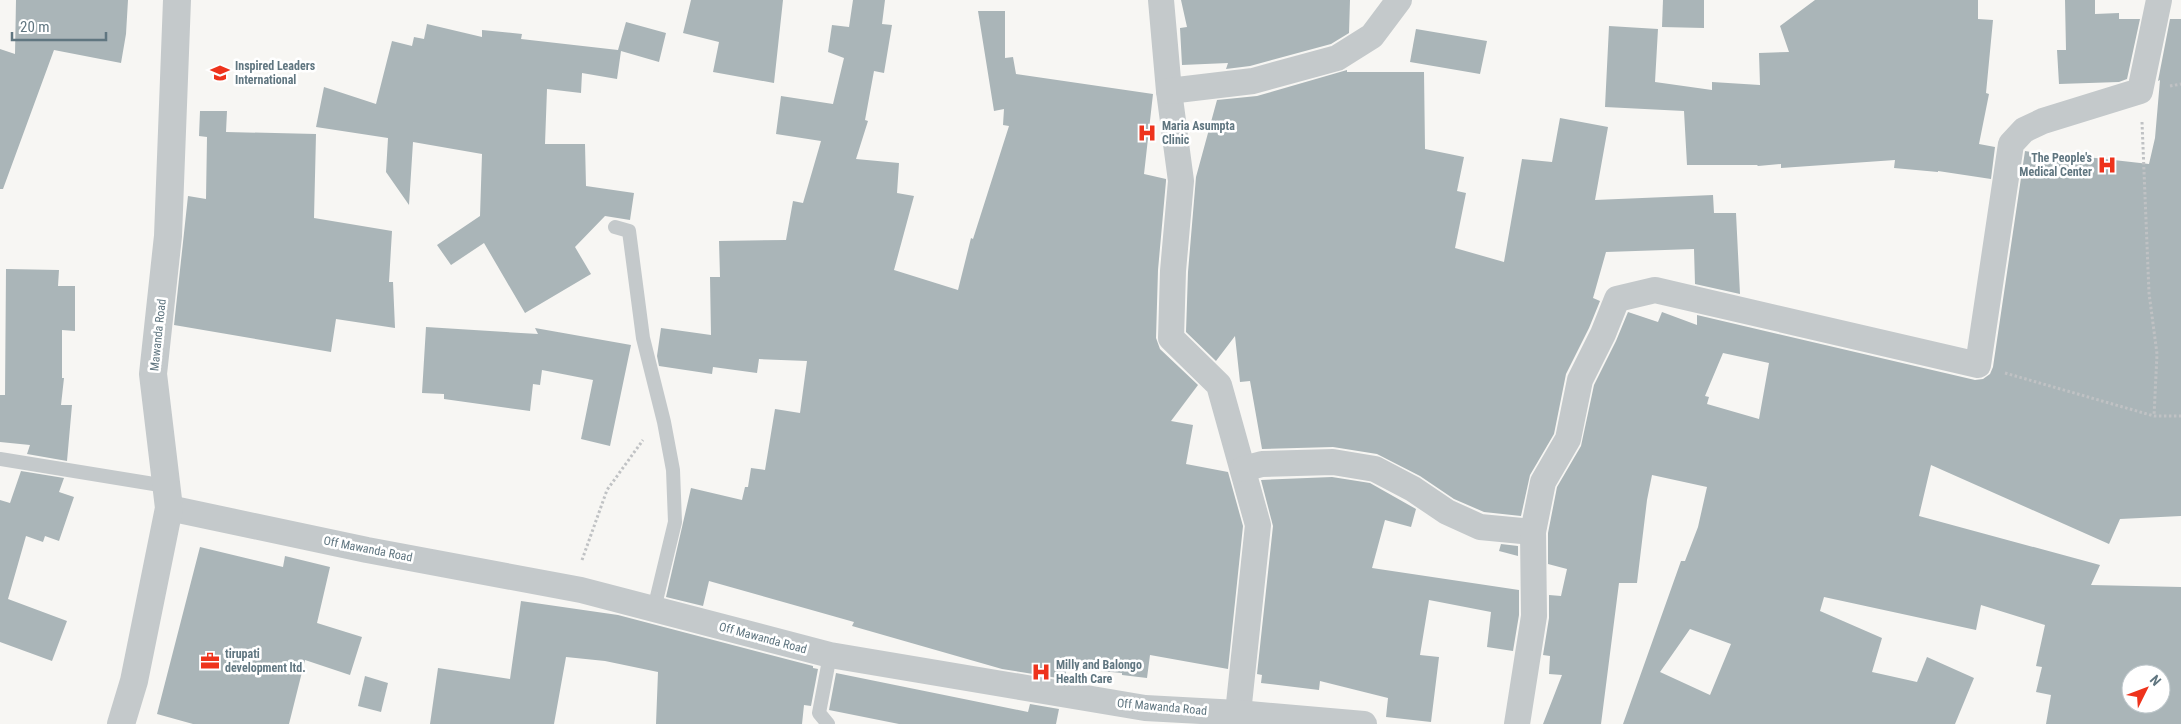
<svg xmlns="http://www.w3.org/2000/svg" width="2181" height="724" viewBox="0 0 2181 724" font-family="'Roboto Condensed',sans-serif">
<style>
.building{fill:#aab5b8;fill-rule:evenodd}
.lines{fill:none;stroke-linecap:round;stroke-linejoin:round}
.path{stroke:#c0c2c4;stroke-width:3;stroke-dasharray:2.5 2.5;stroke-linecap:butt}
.service{stroke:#c4c9cb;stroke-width:14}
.minor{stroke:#c4c9cb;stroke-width:26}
.tertiary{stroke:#c4c9cb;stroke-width:28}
.labels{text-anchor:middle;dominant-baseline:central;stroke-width:5;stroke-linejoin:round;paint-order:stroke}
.poi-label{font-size:12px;font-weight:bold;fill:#607680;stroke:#fff;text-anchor:start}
.street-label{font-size:12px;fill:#607680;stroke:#fff}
</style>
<rect width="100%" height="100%" fill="#f7f6f3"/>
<!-- building -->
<g class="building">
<path d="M 16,0 L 128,0 L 126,34 L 121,63 L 54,50 L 3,189 L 0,189 L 0,49 L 15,54 Z"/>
<path d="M 691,0 L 783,0 L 774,83 L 713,72 L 719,42 L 683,33 Z"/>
<path d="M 853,0 L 885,0 L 882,24 L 892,25 L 884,73 L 874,71 L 865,120 L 868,121 L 856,159 L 899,163 L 897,193 L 914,196 L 894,270 L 958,290 L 971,238 L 973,239 L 1009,126 L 1003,125 L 1004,109 L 994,111 L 978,11 L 1005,11 L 1005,58 L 1013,57 L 1016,74 L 1153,94 L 1144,174 L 1166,179 L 1166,181 L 1158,270 L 1156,338 L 1160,349 L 1198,385 L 1171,421 L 1193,425 L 1186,464 L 1228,472 L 1243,526 L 1228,669 L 1150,655 L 1147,678 L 1122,675 L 1122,673 L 1067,668 L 1064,679 L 1002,669 L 852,626 L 854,622 L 709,581 L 703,606 L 666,597 L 691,488 L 742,500 L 745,487 L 748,487 L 751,468 L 765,470 L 775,409 L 800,413 L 807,361 L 759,359 L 757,373 L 713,367 L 712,374 L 659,366 L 657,356 L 661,328 L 711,335 L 710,277 L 720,277 L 719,241 L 786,240 L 793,201 L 803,203 L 821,141 L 776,134 L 781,96 L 833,104 L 844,58 L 828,52 L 832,25 L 849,27 Z"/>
<path d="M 1181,0 L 1350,0 L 1349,33 L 1331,44 L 1250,66 L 1226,69 L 1228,63 L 1182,65 L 1180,28 L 1187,27 Z"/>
<path d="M 1663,0 L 1704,0 L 1704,28 L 1662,27 Z"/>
<path d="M 1815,0 L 1978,0 L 1978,19 L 1993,20 L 1986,93 L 1989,94 L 1979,144 L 1995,147 L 1991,179 L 1938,171 L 1938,172 L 1894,168 L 1895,160 L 1781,168 L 1781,164 L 1758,166 L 1757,165 L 1687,165 L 1684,111 L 1605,107 L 1609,26 L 1658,29 L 1655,82 L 1712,90 L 1712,82 L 1760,85 L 1759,53 L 1789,52 L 1780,26 Z"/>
<path d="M 2065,0 L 2095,0 L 2095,14 L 2119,13 L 2119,19 L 2140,19 L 2127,79 L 2119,82 L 2059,84 L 2057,50 L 2066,50 Z"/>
<path d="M 2170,19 L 2181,19 L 2181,516 L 2120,519 L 2109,544 L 1931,465 L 1919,516 L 2100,565 L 2091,585 L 2181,587 L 2181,724 L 2046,724 L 2051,695 L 2036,692 L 2042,667 L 2036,666 L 2045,625 L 1981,605 L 1976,630 L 1824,597 L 1820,611 L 1882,638 L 1872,672 L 1917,682 L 1927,657 L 1974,678 L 1955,724 L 1623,724 L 1681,561 L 1685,561 L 1698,527 L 1707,487 L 1652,475 L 1647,500 L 1637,583 L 1619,583 L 1601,724 L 1543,724 L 1562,675 L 1549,674 L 1550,656 L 1543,655 L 1549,618 L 1549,595 L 1561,596 L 1567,569 L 1548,564 L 1548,533 L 1557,487 L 1581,446 L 1594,385 L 1616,341 L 1628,312 L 1658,322 L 1662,312 L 1697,325 L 1697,315 L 1975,380 L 1983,379 L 1990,374 L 1993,367 L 2025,151 L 2068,158 L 2069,155 L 2149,164 L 2155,138 L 2160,80 L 2158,81 ZM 1723,353 L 1769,363 L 1759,419 L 1707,404 L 1709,397 L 1705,396 ZM 1690,629 L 1731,644 L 1710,695 L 1660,672 ZM 2131,674 L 2161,674 L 2161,704 L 2131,704 Z"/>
<path d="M 626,22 L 666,33 L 659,62 L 621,51 L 617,79 L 582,73 L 581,93 L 547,89 L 545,144 L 585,144 L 586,186 L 634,193 L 630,220 L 605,216 L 575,247 L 591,274 L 525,313 L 484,243 L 451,265 L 437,245 L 480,216 L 482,154 L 413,142 L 409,205 L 386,172 L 388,138 L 316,127 L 324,87 L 376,104 L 392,41 L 412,46 L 414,37 L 424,39 L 427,24 L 482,37 L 482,30 L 522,34 L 521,39 L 618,50 Z"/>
<path d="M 1416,29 L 1487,41 L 1480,74 L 1410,62 Z"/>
<path d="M 1347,70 L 1347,72 L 1424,72 L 1425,149 L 1464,157 L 1457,191 L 1466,193 L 1455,248 L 1504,262 L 1522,159 L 1552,162 L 1560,118 L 1608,127 L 1595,200 L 1713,195 L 1714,213 L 1736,213 L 1740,294 L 1695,284 L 1694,249 L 1606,252 L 1593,298 L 1600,301 L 1589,328 L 1566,374 L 1554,434 L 1530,475 L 1521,516 L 1484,512 L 1454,499 L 1420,476 L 1377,454 L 1333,447 L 1262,449 L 1250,381 L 1240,382 L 1235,336 L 1216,361 L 1186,332 L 1188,272 L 1196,177 L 1217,100 L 1257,96 Z"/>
<path d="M 200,111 L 227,111 L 226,132 L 316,134 L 314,218 L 392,231 L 389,282 L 393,282 L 395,328 L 336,319 L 331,352 L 174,325 L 188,196 L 206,199 L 207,137 L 199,136 Z"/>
<path d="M 6,269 L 59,270 L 58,286 L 75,286 L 75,331 L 62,330 L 62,378 L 64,378 L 61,405 L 72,405 L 67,461 L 27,454 L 30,445 L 0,442 L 0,395 L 5,395 Z"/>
<path d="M 426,327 L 538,334 L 535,328 L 631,345 L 610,446 L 581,439 L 593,380 L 542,370 L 540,385 L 533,384 L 530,411 L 444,399 L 444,394 L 422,393 Z"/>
<path d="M 21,471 L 64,478 L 59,492 L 74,497 L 59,541 L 45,536 L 43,542 L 26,536 L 8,599 L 67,621 L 52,661 L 0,642 L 0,500 L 10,503 Z"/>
<path d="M 1332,477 L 1370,483 L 1416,509 L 1411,527 L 1385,520 L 1372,568 L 1519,590 L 1519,615 L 1513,651 L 1487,647 L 1491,612 L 1429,600 L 1420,655 L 1439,657 L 1431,722 L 1386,717 L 1388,698 L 1320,681 L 1319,690 L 1261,683 L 1262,675 L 1257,674 L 1273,526 L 1261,480 Z"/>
<path d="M 1501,544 L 1518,546 L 1518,556 L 1499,551 Z"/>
<path d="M 200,547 L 283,567 L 285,556 L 330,567 L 317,623 L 362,637 L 350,675 L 305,660 L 289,724 L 193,724 L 157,714 Z"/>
<path d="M 521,601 L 618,615 L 813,666 L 813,668 L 818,669 L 811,706 L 804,705 L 802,724 L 656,724 L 658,672 L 605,661 L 566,657 L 554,724 L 430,724 L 438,668 L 510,679 Z"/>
<path d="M 836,673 L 1028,712 L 1030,704 L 1059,709 L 1056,724 L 899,724 L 829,710 Z"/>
<path d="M 365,676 L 388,683 L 381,712 L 358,706 Z"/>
</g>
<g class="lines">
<!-- path -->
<g class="path">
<path d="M 2170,86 L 2181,84"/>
<path d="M 2142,122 L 2149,293 L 2157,354 L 2154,416"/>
<path d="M 2005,373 L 2154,416 L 2181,416"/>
<path d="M 582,560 L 607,490 L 643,440"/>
</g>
<!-- service -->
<g class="service">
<path d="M 615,227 L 629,231 L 643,338 L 664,422 L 673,470 L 675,522 L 654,609"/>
<path d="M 0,459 L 166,486"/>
<path d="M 828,724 L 819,713 L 830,655"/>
</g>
<!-- minor -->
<g class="minor">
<path d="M 1161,0 L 1169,91 L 1181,181 L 1173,271 L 1171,338 L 1219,385 L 1258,525 L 1238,713"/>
<path d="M 1169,91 L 1253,81 L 1337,58 L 1372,36 L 1399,0"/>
<path d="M 1243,469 L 1262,464 L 1333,462 L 1375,469 L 1413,489 L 1447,512 L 1480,527 L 1533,532"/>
<path d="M 169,508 L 367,550 L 581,590 L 830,655 L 1145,708 L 1238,713 L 1364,724"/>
<path d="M 1517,724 L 1534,616 L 1533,532 L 1543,482 L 1568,439 L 1580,380 L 1603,334 L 1617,299 L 1655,290 L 1978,365 L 2011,144 L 2024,130 L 2043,121 L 2140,91 L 2159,0"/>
</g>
<!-- tertiary -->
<path class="tertiary" d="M 121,724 L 134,681 L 169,508 L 153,374 L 168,236 L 177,0"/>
</g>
<!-- icons -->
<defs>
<g id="school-bare" transform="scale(1.5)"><path d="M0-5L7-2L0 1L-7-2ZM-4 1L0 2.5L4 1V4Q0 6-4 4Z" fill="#ee331c" stroke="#fff" stroke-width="2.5" paint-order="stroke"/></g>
<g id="hospital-bare" transform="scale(1.5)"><path d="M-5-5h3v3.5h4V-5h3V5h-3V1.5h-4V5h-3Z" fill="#ee331c" stroke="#fff" stroke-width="2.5" paint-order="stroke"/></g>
<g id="office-bare" transform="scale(1.5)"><path d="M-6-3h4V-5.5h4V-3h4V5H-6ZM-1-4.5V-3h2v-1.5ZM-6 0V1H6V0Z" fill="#ee331c" stroke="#fff" stroke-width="2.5" paint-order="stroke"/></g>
</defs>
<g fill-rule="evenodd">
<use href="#school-bare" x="220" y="73"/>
<use href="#hospital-bare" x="1147" y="133"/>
<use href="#hospital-bare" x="2107" y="165"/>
<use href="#office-bare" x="210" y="661"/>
<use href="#hospital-bare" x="1041" y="672"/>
</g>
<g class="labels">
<!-- poi labels -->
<g class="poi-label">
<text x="235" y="66">Inspired Leaders<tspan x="235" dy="14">International</tspan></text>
<text x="1162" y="126">Maria Asumpta<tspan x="1162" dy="14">Clinic</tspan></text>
<text x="2092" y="158" text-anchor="end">The People's<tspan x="2092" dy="14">Medical Center</tspan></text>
<text x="225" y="654">tirupati<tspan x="225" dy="14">development ltd.</tspan></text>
<text x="1056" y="665">Milly and Balongo<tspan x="1056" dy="14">Health Care</tspan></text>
</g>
<!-- street labels -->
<g class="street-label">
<text transform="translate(158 335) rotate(-84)">Mawanda Road</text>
<text transform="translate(368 549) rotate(11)">Off Mawanda Road</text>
<text transform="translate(763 638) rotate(15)">Off Mawanda Road</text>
<text transform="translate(1162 707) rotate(5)">Off Mawanda Road</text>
</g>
</g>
<!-- north arrow -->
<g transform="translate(2146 689) rotate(48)"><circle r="24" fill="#ffffff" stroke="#bfc8cc"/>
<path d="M0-4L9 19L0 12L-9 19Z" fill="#ee331c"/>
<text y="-8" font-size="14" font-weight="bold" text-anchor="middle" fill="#607680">N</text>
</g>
<!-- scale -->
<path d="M12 32v8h94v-8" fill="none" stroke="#607680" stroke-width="2.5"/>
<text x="20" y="32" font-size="15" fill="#607680" stroke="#ffffff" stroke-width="4" paint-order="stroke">20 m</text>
</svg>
